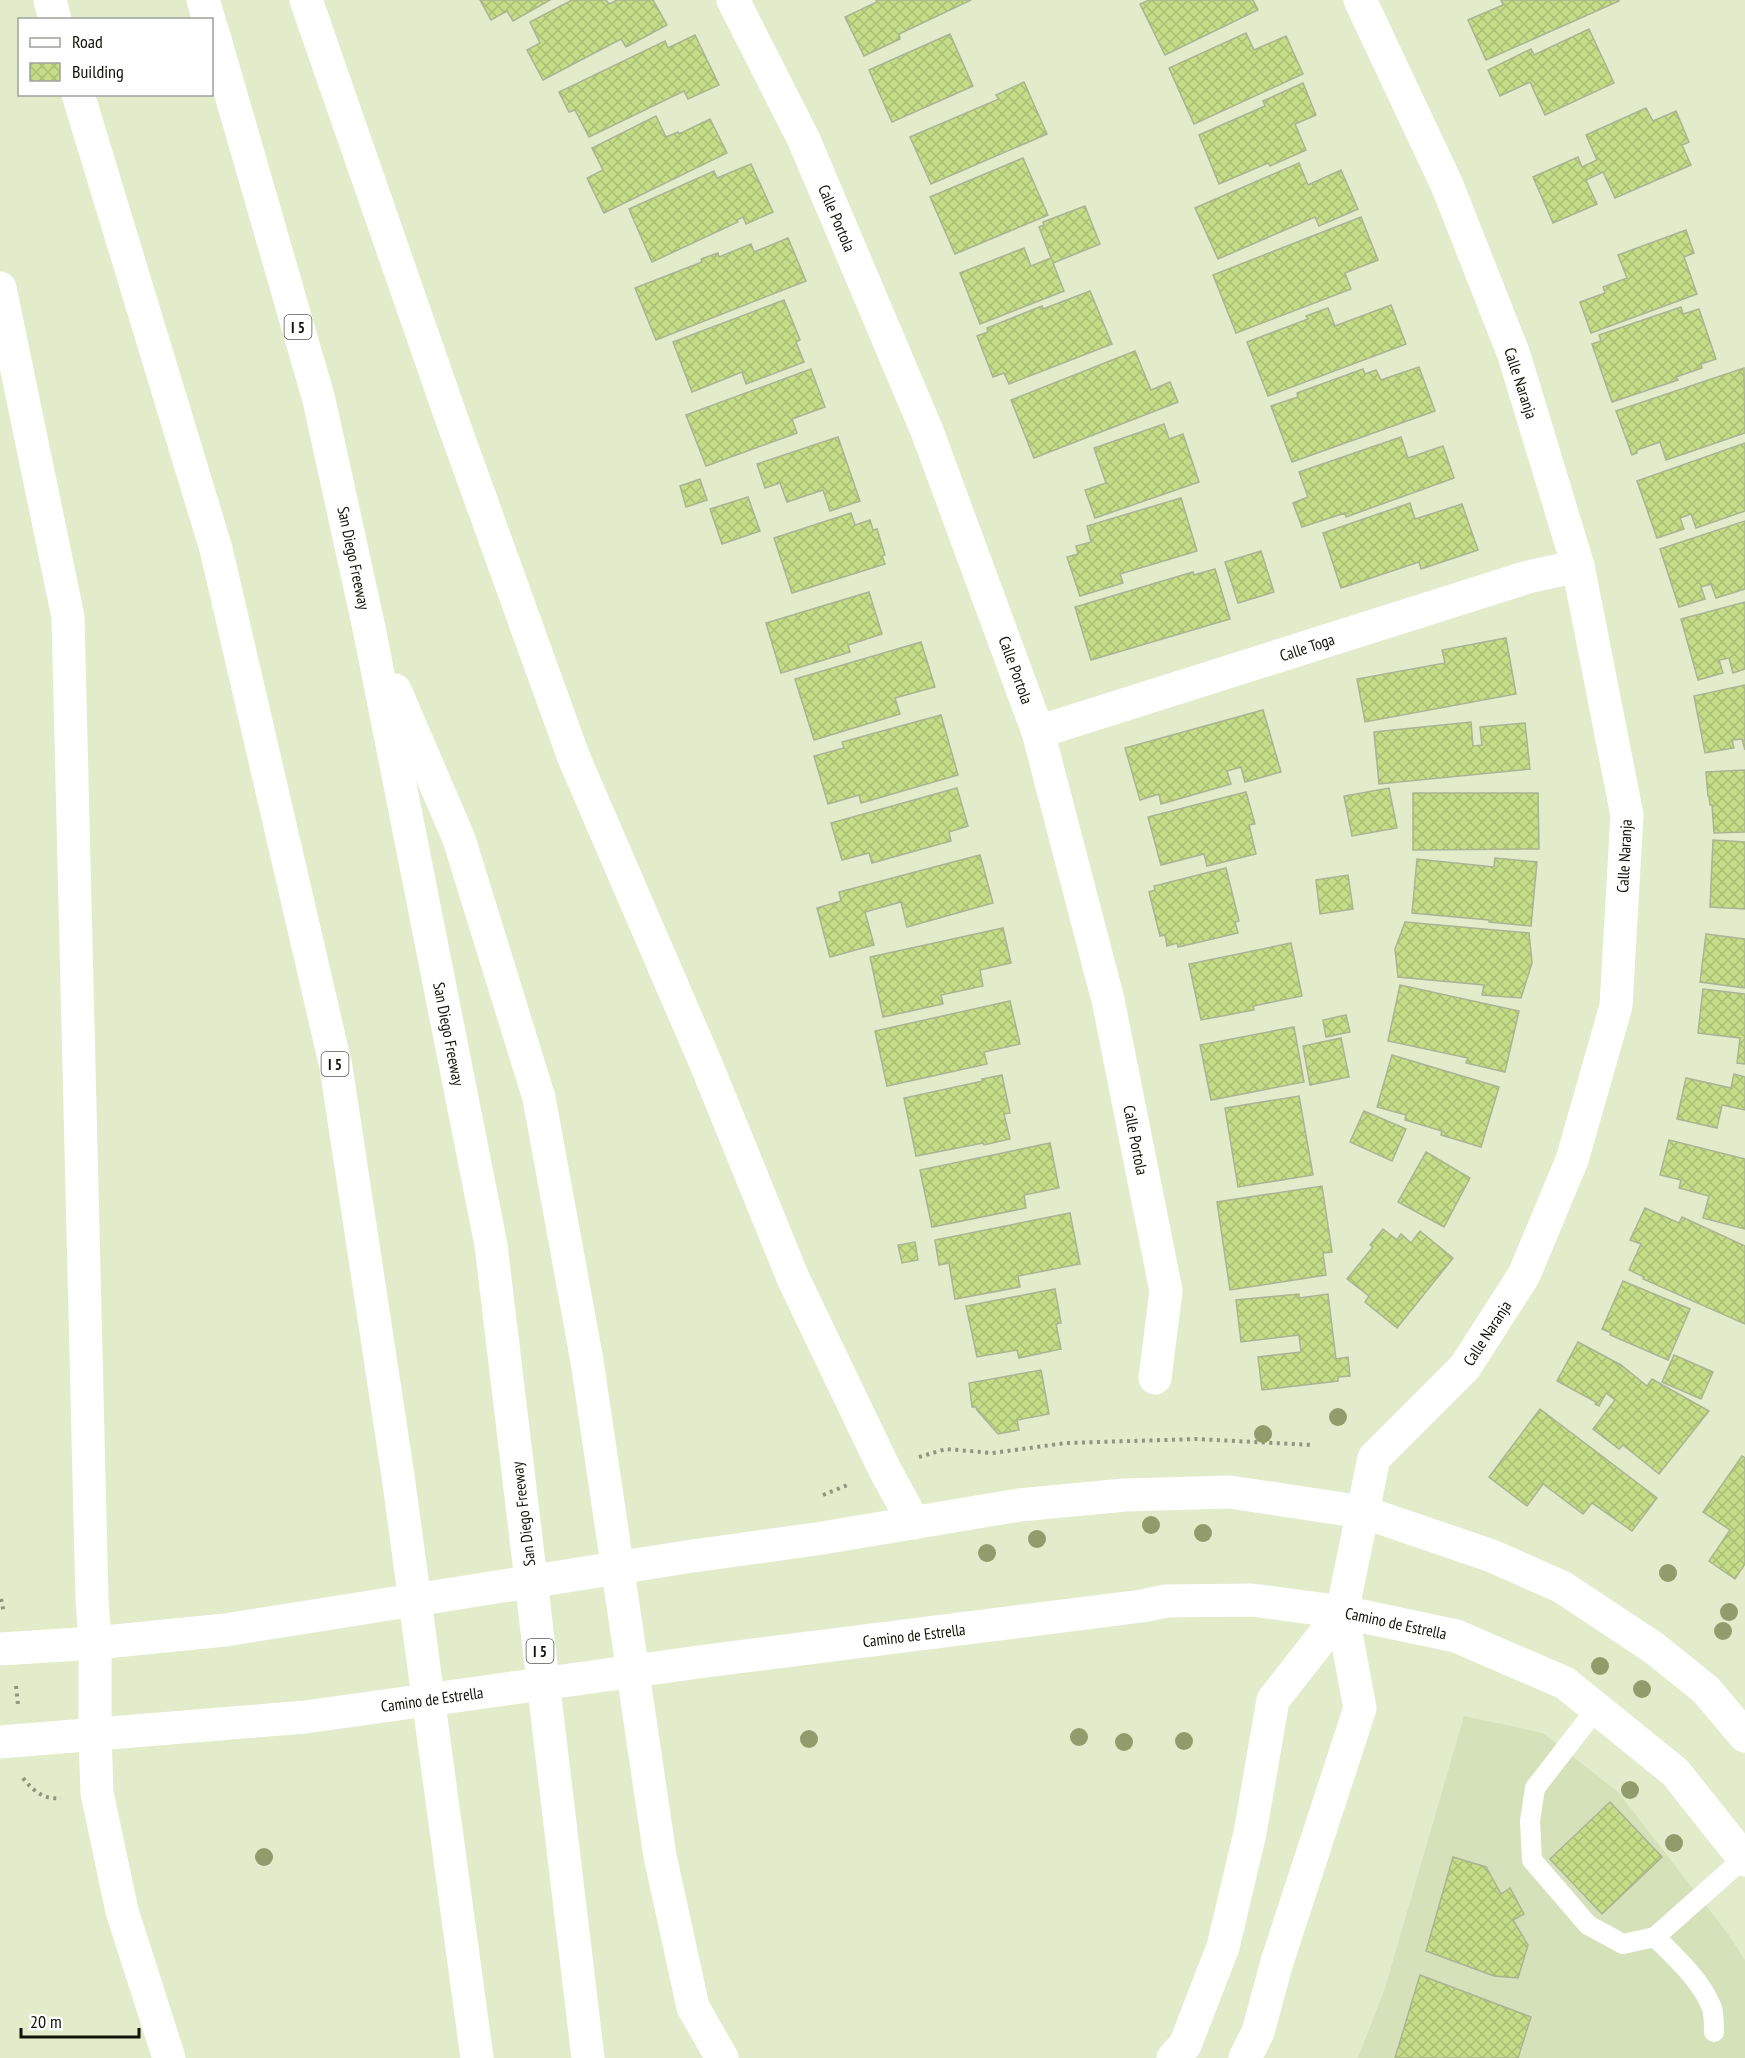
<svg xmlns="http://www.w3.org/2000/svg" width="1745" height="2058" viewBox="0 0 1745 2058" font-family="'PT Sans Narrow',sans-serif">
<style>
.built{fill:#d5e1b9}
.building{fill:url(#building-cross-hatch);stroke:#aab494;stroke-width:1.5}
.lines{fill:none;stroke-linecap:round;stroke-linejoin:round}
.path{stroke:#8f967e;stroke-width:4;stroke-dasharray:3 4.5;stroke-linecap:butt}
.lane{stroke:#fff;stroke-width:20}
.street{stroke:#fff;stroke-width:33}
.secondary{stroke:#fff;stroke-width:33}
.highway{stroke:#fff;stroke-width:33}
.tree{fill:#909c6c}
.labels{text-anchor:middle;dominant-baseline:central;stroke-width:4.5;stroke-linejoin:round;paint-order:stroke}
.shield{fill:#fff;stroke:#585a52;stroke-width:1.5}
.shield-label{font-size:15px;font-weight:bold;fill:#101308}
.street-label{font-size:16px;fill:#101308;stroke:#fff}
</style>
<defs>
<pattern id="building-cross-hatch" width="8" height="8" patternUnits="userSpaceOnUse" patternTransform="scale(1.5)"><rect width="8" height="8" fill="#c6dd88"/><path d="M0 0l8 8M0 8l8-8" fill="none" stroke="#a9bd74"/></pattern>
</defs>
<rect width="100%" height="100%" fill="#e2eccb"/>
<!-- built -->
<path class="built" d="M 1464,1716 L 1543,1733 L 1618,1792 L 1728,1934 L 1745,1960 L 1745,2058 L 1358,2058 L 1385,1988 Z"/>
<!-- building -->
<g class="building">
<path d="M 480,0 L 550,0 L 513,21 L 507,11 L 491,20 Z"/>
<path d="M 572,0 L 606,0 L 609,4 L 617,0 L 653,0 L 667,25 L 626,47 L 621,39 L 543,80 L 527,50 L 540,43 L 530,22 Z"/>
<path d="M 876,0 L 971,0 L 899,34 L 900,39 L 864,56 L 845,17 L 877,2 Z"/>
<path d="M 1149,0 L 1253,0 L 1258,10 L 1165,55 L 1140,4 Z"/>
<path d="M 1501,0 L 1618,0 L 1619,1 L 1486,60 L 1468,20 L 1503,5 Z"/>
<path d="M 1589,29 L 1614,83 L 1545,115 L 1530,82 L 1500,96 L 1488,70 L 1531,49 L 1534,55 Z"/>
<path d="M 1246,33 L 1254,50 L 1286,36 L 1303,74 L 1194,124 L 1169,68 Z"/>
<path d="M 950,34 L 973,86 L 892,122 L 869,70 Z"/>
<path d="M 695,35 L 719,85 L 688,99 L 684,91 L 589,137 L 575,110 L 569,112 L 559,92 L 665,41 L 668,48 Z"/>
<path d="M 1024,82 L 1047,134 L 931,184 L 910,137 L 999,99 L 996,95 Z"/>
<path d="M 1303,83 L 1316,115 L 1295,124 L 1306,150 L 1270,166 L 1268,163 L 1219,184 L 1199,135 L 1265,106 L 1263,101 Z"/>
<path d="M 1646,108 L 1653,121 L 1676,111 L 1689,142 L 1682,145 L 1691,165 L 1615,198 L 1603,172 L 1586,180 L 1597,204 L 1553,223 L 1533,177 L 1578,157 L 1582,167 L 1597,160 L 1586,135 Z"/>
<path d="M 656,116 L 666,137 L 678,132 L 679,134 L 710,119 L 727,153 L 604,213 L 587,178 L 603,170 L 592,148 Z"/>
<path d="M 1023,158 L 1048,215 L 955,254 L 930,197 Z"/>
<path d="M 1299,163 L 1308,185 L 1341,170 L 1358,209 L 1319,226 L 1315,217 L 1218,259 L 1195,208 Z"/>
<path d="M 751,164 L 773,212 L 746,224 L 743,217 L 737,220 L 738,222 L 652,262 L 629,209 L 714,171 L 717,178 Z"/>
<path d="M 1085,206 L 1100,244 L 1053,263 L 1064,291 L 980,324 L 960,273 L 1024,248 L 1031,266 L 1051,258 L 1039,227 L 1044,225 L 1043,222 Z"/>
<path d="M 1361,217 L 1378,260 L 1345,273 L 1351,289 L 1236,333 L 1213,275 Z"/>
<path d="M 1686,230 L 1694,253 L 1684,257 L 1697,294 L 1591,333 L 1580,302 L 1605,293 L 1603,287 L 1627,278 L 1618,255 Z"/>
<path d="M 788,238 L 806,281 L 656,340 L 635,288 L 702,262 L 701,259 L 718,253 L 719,257 L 751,244 L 754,252 Z"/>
<path d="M 1090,291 L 1112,344 L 1009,384 L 1004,373 L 993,377 L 977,336 L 988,332 L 987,328 L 1042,306 L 1043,309 Z"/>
<path d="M 784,300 L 800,340 L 796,342 L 804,362 L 746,384 L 742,372 L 692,392 L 673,342 Z"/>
<path d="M 1391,305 L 1406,344 L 1268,396 L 1247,342 L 1308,319 L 1306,316 L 1328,308 L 1335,326 Z"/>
<path d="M 1681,307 L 1683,314 L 1699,309 L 1716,359 L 1701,364 L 1702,368 L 1676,377 L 1678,380 L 1612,402 L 1592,344 L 1601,341 L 1599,335 Z"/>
<path d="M 1135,351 L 1151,390 L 1170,382 L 1178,402 L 1034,458 L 1011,400 Z"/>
<path d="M 1419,367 L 1435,411 L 1292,462 L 1271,406 L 1298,397 L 1297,393 L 1363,369 L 1365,374 L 1376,370 L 1381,380 Z"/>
<path d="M 1744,368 L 1745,433 L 1666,460 L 1660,442 L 1637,450 L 1637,453 L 1632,455 L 1616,411 Z"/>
<path d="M 811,369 L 825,407 L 792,419 L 797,433 L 706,466 L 686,415 Z"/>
<path d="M 1164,424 L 1169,439 L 1183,434 L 1199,482 L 1095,518 L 1085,490 L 1106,483 L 1094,448 Z"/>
<path d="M 838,437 L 860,501 L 830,511 L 823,490 L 787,502 L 780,483 L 765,488 L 757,464 Z"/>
<path d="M 1401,437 L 1408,458 L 1443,446 L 1454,478 L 1346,517 L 1345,513 L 1302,527 L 1293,503 L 1308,497 L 1299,472 Z"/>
<path d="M 1745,443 L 1745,511 L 1696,528 L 1691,514 L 1680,518 L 1684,529 L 1657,538 L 1637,481 Z"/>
<path d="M 700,479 L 707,500 L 686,507 L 680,486 Z"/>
<path d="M 748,497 L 760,531 L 722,544 L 710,509 Z"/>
<path d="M 1181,498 L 1197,551 L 1120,574 L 1123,583 L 1080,596 L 1067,557 L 1078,554 L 1076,546 L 1091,542 L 1087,526 Z"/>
<path d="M 1410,503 L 1415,519 L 1462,504 L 1478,550 L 1421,569 L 1419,562 L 1341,588 L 1323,533 Z"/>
<path d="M 851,513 L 855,525 L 870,520 L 873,530 L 877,529 L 885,555 L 882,556 L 885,564 L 792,593 L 774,538 Z"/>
<path d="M 1745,521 L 1745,589 L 1716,598 L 1711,584 L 1701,587 L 1705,599 L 1679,607 L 1660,549 Z"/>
<path d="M 1261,551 L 1274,592 L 1238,603 L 1225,562 Z"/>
<path d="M 1215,569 L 1230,619 L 1091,660 L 1075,607 L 1193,572 L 1194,575 Z"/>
<path d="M 869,592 L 882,634 L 848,645 L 850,652 L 781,673 L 766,623 Z"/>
<path d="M 1745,602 L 1745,669 L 1733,673 L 1729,658 L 1719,660 L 1723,673 L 1698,680 L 1681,619 Z"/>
<path d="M 1506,638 L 1516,694 L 1365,722 L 1357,679 L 1445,663 L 1442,650 Z"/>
<path d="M 921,642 L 935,687 L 895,698 L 900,714 L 814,740 L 795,679 Z"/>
<path d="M 1745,685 L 1745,750 L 1742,739 L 1732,740 L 1734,748 L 1705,753 L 1694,696 Z"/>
<path d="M 1263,710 L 1281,772 L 1245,782 L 1241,767 L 1227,771 L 1231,784 L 1161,804 L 1159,794 L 1140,800 L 1125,748 Z"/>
<path d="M 941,715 L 958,775 L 861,803 L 859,795 L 828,804 L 814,756 L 844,748 L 842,742 Z"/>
<path d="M 1471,722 L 1473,746 L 1482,745 L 1480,727 L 1525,723 L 1530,769 L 1379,784 L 1374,732 Z"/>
<path d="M 1745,770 L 1745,832 L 1714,833 L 1712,805 L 1710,805 L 1709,796 L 1708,796 L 1706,772 Z"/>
<path d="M 957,788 L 968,826 L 949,832 L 951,841 L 872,863 L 869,853 L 842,860 L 831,823 Z"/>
<path d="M 1389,788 L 1397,828 L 1352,836 L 1344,796 Z"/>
<path d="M 1246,792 L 1255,824 L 1249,825 L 1256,854 L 1207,866 L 1204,854 L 1161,865 L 1148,817 Z"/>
<path d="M 1413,793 L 1538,793 L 1539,849 L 1413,850 Z"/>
<path d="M 1713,840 L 1745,842 L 1745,909 L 1710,907 Z"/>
<path d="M 980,855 L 993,903 L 907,927 L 901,902 L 865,912 L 874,945 L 830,957 L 817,908 L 841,901 L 839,892 Z"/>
<path d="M 1495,858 L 1537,862 L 1531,926 L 1489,922 L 1489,920 L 1412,913 L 1417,859 L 1494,867 Z"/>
<path d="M 1226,868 L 1239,921 L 1235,922 L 1238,933 L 1178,947 L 1177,943 L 1167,946 L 1165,935 L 1160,936 L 1149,892 L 1155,890 L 1154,886 Z"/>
<path d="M 1348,875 L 1353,909 L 1320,914 L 1316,880 Z"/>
<path d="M 1405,922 L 1529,933 L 1532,963 L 1521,998 L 1482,995 L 1484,985 L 1398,977 L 1395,949 Z"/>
<path d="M 1003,928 L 1011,963 L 980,970 L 983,986 L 941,995 L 943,1004 L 883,1017 L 870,957 Z"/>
<path d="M 1706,934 L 1745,939 L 1745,988 L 1700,982 Z"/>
<path d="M 1291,943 L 1302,996 L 1253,1006 L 1254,1010 L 1201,1020 L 1189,964 Z"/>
<path d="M 1400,985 L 1519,1011 L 1505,1072 L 1466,1063 L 1468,1058 L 1388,1041 Z"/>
<path d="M 1703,989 L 1745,994 L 1745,1064 L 1737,1063 L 1740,1038 L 1698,1033 Z"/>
<path d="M 1010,1001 L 1020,1044 L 984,1052 L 987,1064 L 887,1086 L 875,1031 Z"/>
<path d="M 1346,1015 L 1350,1032 L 1326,1037 L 1323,1020 Z"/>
<path d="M 1294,1027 L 1304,1082 L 1211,1100 L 1200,1045 Z"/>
<path d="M 1341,1038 L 1349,1077 L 1310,1085 L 1303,1046 Z"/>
<path d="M 1392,1055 L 1499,1087 L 1481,1147 L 1441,1135 L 1442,1131 L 1405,1120 L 1406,1115 L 1377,1107 Z"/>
<path d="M 1734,1074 L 1745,1077 L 1745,1110 L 1722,1105 L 1717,1128 L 1677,1119 L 1686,1078 L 1731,1088 Z"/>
<path d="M 1002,1075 L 1010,1113 L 1004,1114 L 1010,1139 L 984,1145 L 983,1143 L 916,1156 L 904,1098 L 983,1081 L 982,1079 Z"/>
<path d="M 1299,1096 L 1313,1175 L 1238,1187 L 1225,1108 Z"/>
<path d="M 1364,1111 L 1406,1129 L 1392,1161 L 1350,1142 Z"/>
<path d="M 1669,1140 L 1745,1159 L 1745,1229 L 1703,1218 L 1709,1196 L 1679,1188 L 1681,1180 L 1660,1175 Z"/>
<path d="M 1050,1143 L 1059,1188 L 1024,1195 L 1026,1208 L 932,1227 L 920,1170 Z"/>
<path d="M 1426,1152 L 1470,1178 L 1444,1227 L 1398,1202 Z"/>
<path d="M 1322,1186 L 1332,1252 L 1323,1253 L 1326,1275 L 1230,1290 L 1217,1202 Z"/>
<path d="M 1645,1208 L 1679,1223 L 1682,1217 L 1745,1246 L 1745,1324 L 1643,1279 L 1644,1277 L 1629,1270 L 1641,1244 L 1630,1240 Z"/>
<path d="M 1070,1213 L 1080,1264 L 1018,1276 L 1020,1287 L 955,1299 L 949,1263 L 939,1265 L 935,1240 Z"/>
<path d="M 1383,1229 L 1397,1240 L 1401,1234 L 1411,1243 L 1420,1231 L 1453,1258 L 1397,1328 L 1365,1302 L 1369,1296 L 1347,1279 L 1373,1247 L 1370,1245 Z"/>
<path d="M 915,1242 L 918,1260 L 902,1263 L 898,1245 Z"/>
<path d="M 1623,1281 L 1690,1309 L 1668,1360 L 1610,1335 L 1611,1333 L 1602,1329 Z"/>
<path d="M 1055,1289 L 1061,1323 L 1056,1324 L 1061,1349 L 1019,1358 L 1017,1350 L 977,1357 L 966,1306 Z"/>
<path d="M 1299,1294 L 1299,1298 L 1328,1294 L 1336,1359 L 1348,1357 L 1350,1376 L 1338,1377 L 1338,1381 L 1262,1390 L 1258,1357 L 1301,1352 L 1299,1335 L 1241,1342 L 1236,1300 Z"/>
<path d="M 1578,1342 L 1621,1365 L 1647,1386 L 1652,1379 L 1709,1411 L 1659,1474 L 1623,1445 L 1619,1449 L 1593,1429 L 1615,1400 L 1606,1393 L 1599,1406 L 1595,1404 L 1596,1402 L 1557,1381 Z"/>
<path d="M 1674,1355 L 1713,1372 L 1701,1399 L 1662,1382 Z"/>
<path d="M 1041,1370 L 1049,1414 L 1017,1420 L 1019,1430 L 998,1434 L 977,1410 L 976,1407 L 972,1407 L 969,1383 Z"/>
<path d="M 1540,1409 L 1657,1498 L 1632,1531 L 1592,1503 L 1583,1514 L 1543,1484 L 1527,1506 L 1489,1477 Z"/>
<path d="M 1742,1456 L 1745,1458 L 1745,1564 L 1735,1579 L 1709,1561 L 1730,1530 L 1703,1512 Z"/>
<path d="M 1610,1802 L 1662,1857 L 1602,1914 L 1550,1859 Z"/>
<path d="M 1453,1857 L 1486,1867 L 1501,1894 L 1510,1888 L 1524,1914 L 1513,1920 L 1528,1945 L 1518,1978 L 1494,1976 L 1426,1951 Z"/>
<path d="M 1420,1975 L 1531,2017 L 1518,2058 L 1395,2058 Z"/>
</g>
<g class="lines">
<!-- path -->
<g class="path">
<path d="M 919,1457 L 946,1449 L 992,1453 L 1066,1443 L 1196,1439 L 1313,1445"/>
<path d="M 823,1495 L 850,1484"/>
<path d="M 1,1599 L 4,1613"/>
<path d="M 16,1686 L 18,1705"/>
<path d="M 23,1778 C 33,1791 44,1800 61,1798"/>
</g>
<!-- lane -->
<g class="lane">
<path d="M 1597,1708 L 1535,1788 L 1530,1821 L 1532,1860 L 1588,1925 L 1623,1944 L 1655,1937"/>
<path d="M 1714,2032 C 1714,2025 1714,2015 1712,2008 C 1701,1980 1676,1958 1655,1937 L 1744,1858"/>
</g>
<!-- street -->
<g class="street">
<path d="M 733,0 L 804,140 L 927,431 L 1038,732 L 1108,1000 L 1166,1291 L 1155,1378"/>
<path d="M 1038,732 L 1528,577 L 1578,566"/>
</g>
<!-- secondary -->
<g class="secondary">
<path d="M 1342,1612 L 1374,1458 L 1465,1367 L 1524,1275 L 1572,1160 L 1616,1006 L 1627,815 L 1578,566 L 1514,355 L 1447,185 L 1360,0"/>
<path d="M 0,1649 L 95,1643 L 225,1630 L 686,1557 L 816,1539 L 1019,1505 L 1125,1495 L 1230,1492 L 1363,1512 L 1492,1556 L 1562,1587 L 1654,1648 L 1706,1690 L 1745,1736"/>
<path d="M 0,1742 L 305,1717 L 706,1661 L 1142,1606 L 1166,1601 L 1252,1600 L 1342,1612 L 1456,1636 L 1565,1683 L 1675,1772 L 1745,1860"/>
</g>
<!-- highway -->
<g class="highway">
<path d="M 50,0 L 55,20"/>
<path d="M 203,0 L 209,20"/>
<path d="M 306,0 L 451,417 L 574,758 L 706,1064 L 793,1278 L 885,1470 L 914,1523"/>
<path d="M 212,29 L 319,400 L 369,628 L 491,1245 L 588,2058"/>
<path d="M 78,94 L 216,549 L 336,1067 L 398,1476 L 477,2058"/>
<path d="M 0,288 L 68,617 L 92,1599 L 95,1643 L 95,1735 L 97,1793 L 122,1911 L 169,2058"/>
<path d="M 395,690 L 459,839 L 539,1098 L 587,1361 L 660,1856 L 693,2007 L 722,2058"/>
<path d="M 1173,2058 L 1185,2045 L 1223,1947 L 1250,1833 L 1273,1700 L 1342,1612"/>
<path d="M 1245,2058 L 1258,2032 L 1277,1962 L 1360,1708 L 1342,1612"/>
</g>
</g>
<!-- trees -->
<g class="tree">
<circle cx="1338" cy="1417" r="9"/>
<circle cx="1263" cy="1434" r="9"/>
<circle cx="1151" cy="1525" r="9"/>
<circle cx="1203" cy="1533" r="9"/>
<circle cx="1037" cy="1539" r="9"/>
<circle cx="987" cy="1553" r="9"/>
<circle cx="1668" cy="1573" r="9"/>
<circle cx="1729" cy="1612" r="9"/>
<circle cx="1723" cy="1631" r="9"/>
<circle cx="1600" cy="1666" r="9"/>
<circle cx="1642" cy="1689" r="9"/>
<circle cx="1079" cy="1737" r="9"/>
<circle cx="809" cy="1739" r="9"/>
<circle cx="1184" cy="1741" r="9"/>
<circle cx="1124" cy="1742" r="9"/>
<circle cx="1630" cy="1790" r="9"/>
<circle cx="1674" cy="1843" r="9"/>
<circle cx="264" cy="1857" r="9"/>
</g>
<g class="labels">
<!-- shield labels -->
<g class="shield">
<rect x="284.5" y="315" width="27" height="24" rx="4.5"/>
<rect x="321.5" y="1052" width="27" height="24" rx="4.5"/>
<rect x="526.5" y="1639" width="27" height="24" rx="4.5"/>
</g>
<g class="shield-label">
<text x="298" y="327">I 5</text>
<text x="335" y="1064">I 5</text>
<text x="540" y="1651">I 5</text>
</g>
<!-- street labels -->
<g class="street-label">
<text transform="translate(837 218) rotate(67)">Calle Portola</text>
<text transform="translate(1521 383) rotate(72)">Calle Naranja</text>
<text transform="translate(354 558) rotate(78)">San Diego Freeway</text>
<text transform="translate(1307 647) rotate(-18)">Calle Toga</text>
<text transform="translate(1016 670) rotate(70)">Calle Portola</text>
<text transform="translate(1624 856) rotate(-87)">Calle Naranja</text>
<text transform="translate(449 1034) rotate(79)">San Diego Freeway</text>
<text transform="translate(1136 1140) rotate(79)">Calle Portola</text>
<text transform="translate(1487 1333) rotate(-57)">Calle Naranja</text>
<text transform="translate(523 1514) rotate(-97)">San Diego Freeway</text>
<text transform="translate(1396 1623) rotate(12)">Camino de Estrella</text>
<text transform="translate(914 1635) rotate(-7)">Camino de Estrella</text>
<text transform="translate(432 1699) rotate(-8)">Camino de Estrella</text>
</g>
</g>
<!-- legend -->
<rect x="18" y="18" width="195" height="78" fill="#ffffff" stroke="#9fa19c" stroke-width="1.5"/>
<rect x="30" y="38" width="30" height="9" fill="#ffffff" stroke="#9fa19c" stroke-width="1.5"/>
<text x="72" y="48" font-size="18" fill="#101308">Road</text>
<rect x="30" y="63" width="30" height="18" fill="url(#building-cross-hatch)" stroke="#9fa19c" stroke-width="1.5"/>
<text x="72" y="78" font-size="18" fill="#101308">Building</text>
<!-- scale -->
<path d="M21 2028v9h118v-9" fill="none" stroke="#101308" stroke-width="3"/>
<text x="30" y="2028" font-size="18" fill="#101308" stroke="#ffffff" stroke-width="4.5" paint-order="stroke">20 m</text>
</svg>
